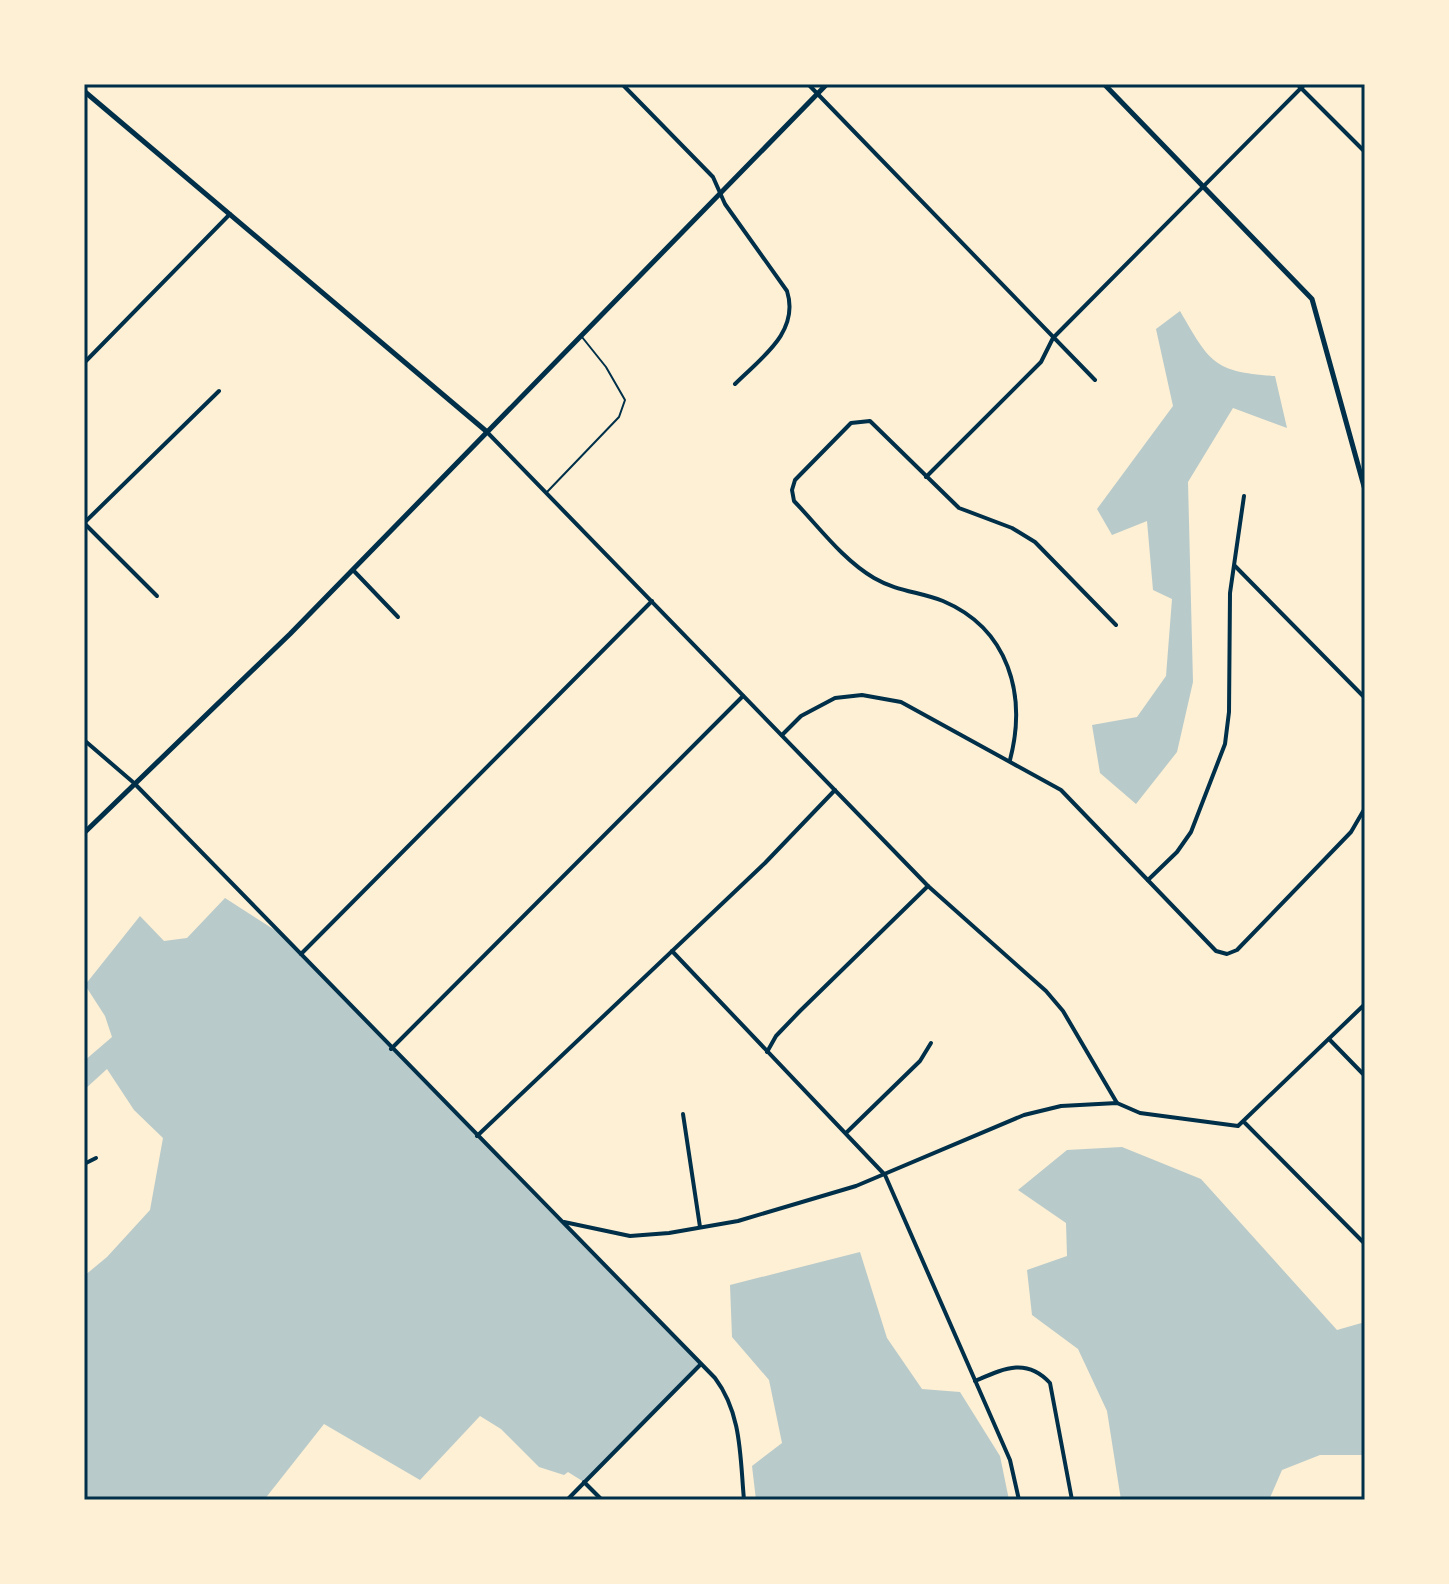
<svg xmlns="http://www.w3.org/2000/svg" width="1449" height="1584" viewBox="0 0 1449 1584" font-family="Commissioner,sans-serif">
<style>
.green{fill:#b9caca}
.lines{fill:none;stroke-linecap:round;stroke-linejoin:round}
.service{stroke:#003049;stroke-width:2}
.minor{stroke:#003049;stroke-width:4}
.tertiary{stroke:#003049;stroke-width:5}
.neatline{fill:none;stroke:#003049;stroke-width:3}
</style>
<rect width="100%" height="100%" fill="#fdf0d5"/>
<!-- green -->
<g class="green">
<path d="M 1180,311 C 1210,363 1214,372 1275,376 L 1287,428 L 1233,408 L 1188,482 L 1193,682 L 1177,752 L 1136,804 L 1100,773 L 1092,725 L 1137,717 L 1166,676 L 1172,599 L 1153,590 L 1147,521 L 1112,535 L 1097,509 L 1173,406 L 1156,329 Z"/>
<path d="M 225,898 L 281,934 L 701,1365 L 584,1482 L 568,1472 L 564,1475 L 539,1467 L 501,1429 L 480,1416 L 420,1480 L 324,1424 L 264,1500 L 84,1500 L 84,1276 L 107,1257 L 150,1210 L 163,1138 L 134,1110 L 107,1069 L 84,1090 L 84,1061 L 112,1037 L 105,1016 L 85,985 L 140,916 L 164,941 L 187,938 Z"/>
<path d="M 1122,1147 L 1201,1179 L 1337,1330 L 1365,1322 L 1365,1455 L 1320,1455 L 1282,1470 L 1269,1500 L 1121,1500 L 1107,1411 L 1078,1349 L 1032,1315 L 1027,1270 L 1067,1256 L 1066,1223 L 1018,1190 L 1067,1150 Z"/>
<path d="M 860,1252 L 887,1338 L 922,1389 L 960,1392 L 1000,1456 L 1009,1500 L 756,1500 L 752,1466 L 782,1443 L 769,1380 L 732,1337 L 730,1285 Z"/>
</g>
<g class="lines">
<!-- service -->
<path class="service" d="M 547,492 L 619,417 L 625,400 L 606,367 L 582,337"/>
<!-- minor -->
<g class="minor">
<path d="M 622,84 L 713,177 L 725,204 L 787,291 C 800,332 761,358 735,384"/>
<path d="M 808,84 L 1095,380"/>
<path d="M 1297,84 L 1365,152"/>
<path d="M 84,363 L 230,214"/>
<path d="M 486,431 L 928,886 L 1046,991 L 1063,1011 L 1117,1103"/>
<path d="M 926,477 L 1041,362 L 1053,338 L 1305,84"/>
<path d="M 84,523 L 219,391"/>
<path d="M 85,524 L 157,596"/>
<path d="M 1235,566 L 1365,698"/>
<path d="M 353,570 L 398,617"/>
<path d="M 782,735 L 801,716 L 835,698 L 862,695 L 901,702 L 1061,790 L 1216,951 L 1227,954 L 1237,950 L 1351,832 L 1365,808"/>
<path d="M 84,740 L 134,783 L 715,1378 C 742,1414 740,1457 744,1500"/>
<path d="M 1010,760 C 1027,695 1009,629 943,601 C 920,592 896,591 874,578 C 843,560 819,527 794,501 L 792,490 L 795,480 L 851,423 L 870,421 L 959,508 L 1012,528 L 1035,542 L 1116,625"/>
<path d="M 1148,880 L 1177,852 L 1191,832 L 1225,744 L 1229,712 L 1230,593 L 1244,496"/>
<path d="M 672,951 L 885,1175 L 1010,1460 L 1019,1500"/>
<path d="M 301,954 L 652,601"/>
<path d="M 1329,1039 L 1365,1076"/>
<path d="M 391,1049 L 743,696"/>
<path d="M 767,1052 L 776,1036 L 800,1011 L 928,886"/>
<path d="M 683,1114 L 700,1227"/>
<path d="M 1245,1123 L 1365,1244"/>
<path d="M 846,1133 L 920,1061 L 931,1043"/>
<path d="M 477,1136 L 765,863 L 835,790"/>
<path d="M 84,1164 L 96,1158"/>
<path d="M 564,1222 L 630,1236 L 669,1233 L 738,1221 L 856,1186 L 1024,1115 L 1061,1106 L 1117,1103 L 1140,1113 L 1238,1126 L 1365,1004"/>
<path d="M 975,1381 C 1003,1369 1026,1357 1050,1383 L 1072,1500"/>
<path d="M 584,1482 L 602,1500"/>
<path d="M 567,1500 L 700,1365"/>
</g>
<!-- tertiary -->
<g class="tertiary">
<path d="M 1104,84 L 1312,299 L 1365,490"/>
<path d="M 84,91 L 486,431"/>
<path d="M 84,833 L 290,634 L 827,84"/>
</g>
</g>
<!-- border -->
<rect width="1449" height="1584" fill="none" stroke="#fdf0d5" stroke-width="172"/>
<rect x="86" y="86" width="1277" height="1412" class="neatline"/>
</svg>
